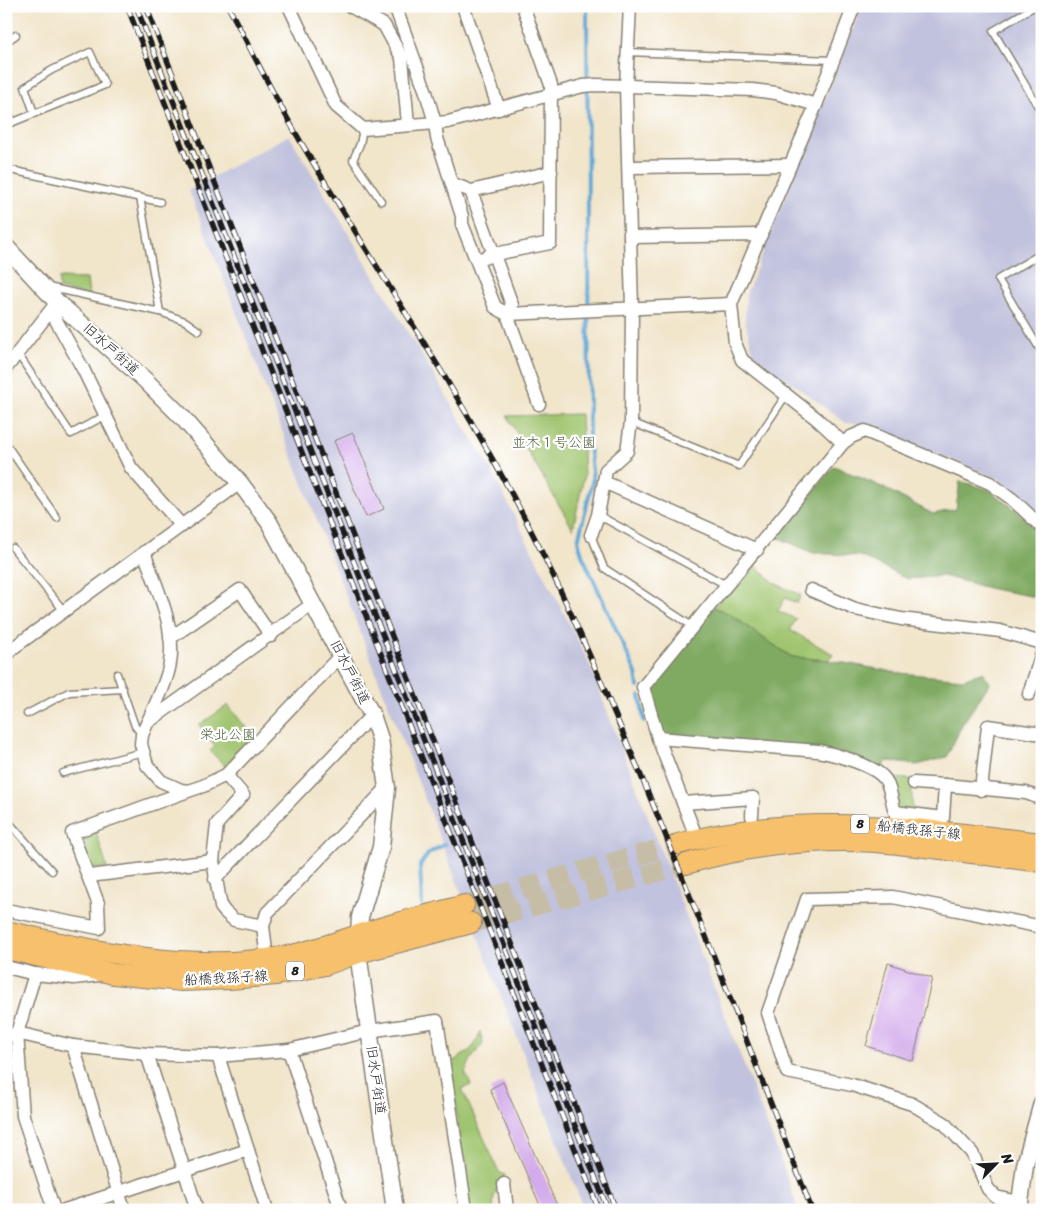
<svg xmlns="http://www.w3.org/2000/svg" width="1048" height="1216" viewBox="0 0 1048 1216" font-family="Sriracha,'Klee One',sans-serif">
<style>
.industrial{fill:#c1c2dd}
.green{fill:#a0c56f;stroke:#5e7046}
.forest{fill:#80aa62;stroke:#4e633f}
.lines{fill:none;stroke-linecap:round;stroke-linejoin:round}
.stream{stroke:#61a7d6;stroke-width:4}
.building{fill:#d3aaeb}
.primary-tunnel{stroke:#c6bda7;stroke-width:20;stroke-dasharray:20 10;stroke-linecap:butt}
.service-casing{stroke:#868073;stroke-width:9}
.minor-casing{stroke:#868073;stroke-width:15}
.tertiary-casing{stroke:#868073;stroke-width:19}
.primary-casing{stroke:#868073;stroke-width:22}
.service{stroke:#fff;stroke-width:6}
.minor{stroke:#fff;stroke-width:12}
.tertiary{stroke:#fff;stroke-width:16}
.primary{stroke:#f7c06c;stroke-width:20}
.rail-casing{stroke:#1c1c1c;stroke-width:5.5}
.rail{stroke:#fff;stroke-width:4;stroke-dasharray:11;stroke-linecap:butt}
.labels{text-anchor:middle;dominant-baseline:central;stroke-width:4.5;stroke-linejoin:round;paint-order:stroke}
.shield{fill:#fff;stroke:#606060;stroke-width:1}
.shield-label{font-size:12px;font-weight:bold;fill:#1c1c1c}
.street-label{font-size:14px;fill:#1c1c1c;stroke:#fff}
.park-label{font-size:14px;fill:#51603d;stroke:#fff}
</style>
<rect width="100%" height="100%" fill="#fff"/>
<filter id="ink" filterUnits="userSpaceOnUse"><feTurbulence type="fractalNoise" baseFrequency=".02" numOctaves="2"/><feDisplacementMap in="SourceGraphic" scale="10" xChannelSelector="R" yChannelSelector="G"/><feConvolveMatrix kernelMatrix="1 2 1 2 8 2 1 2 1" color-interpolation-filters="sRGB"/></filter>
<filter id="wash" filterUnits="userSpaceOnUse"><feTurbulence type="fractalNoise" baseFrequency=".0096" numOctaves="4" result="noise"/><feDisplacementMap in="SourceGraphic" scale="20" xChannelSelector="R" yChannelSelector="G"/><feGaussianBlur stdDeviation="1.12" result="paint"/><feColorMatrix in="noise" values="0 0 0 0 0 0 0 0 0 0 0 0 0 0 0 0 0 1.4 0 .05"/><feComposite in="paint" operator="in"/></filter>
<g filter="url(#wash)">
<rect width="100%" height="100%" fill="#f1e5ca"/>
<!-- industrial -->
<g class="industrial">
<path d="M 862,6 L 1042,6 L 1042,518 L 999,479 L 865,424 L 846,423 L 754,355 L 745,321 L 746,295 Z"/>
<path d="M 289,135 L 491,470 L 587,659 L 785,1171 L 798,1210 L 584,1210 L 189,190 Z"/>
</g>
<!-- green -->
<g class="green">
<path d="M 59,278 L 87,279 L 89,296 L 59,289 Z"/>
<path d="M 581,414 L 584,476 L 573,529 L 507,416 Z"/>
<path d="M 753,563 L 776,584 L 801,595 L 797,603 L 785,598 L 778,611 L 796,619 L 790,630 L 833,654 L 828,660 L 792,657 L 757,634 L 730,614 L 714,607 Z"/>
<path d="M 228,705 L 254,738 L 226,767 L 210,751 L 215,746 L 199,725 Z"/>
<path d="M 890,778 L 912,779 L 912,812 L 899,810 Z"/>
<path d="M 95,828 L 107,868 C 84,871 85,857 78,839 L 81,833 Z"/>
<path d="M 480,1031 L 483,1044 L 471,1059 L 465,1073 L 471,1085 L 462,1089 L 499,1172 L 505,1175 L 494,1196 L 493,1210 L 470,1210 L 449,1063 C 464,1055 476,1050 480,1031 Z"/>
</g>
<!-- forest -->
<g class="forest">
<path d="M 834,466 L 882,487 L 933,514 L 956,509 L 960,481 L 989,490 L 1016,510 L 1042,536 L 1042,598 L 992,589 L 943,576 L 908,579 L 860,556 L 813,553 L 777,537 Z"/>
<path d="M 714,607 L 730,614 L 757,634 L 792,657 L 828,660 L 900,673 L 963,679 L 983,672 L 990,683 L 962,725 L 947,757 L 917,765 L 886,761 L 881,772 L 869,763 L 663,734 L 653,709 L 649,685 Z"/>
</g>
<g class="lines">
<!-- stream -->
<g class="stream">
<path d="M 587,6 L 589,446 L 593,479 L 578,541 L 583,557 L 636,673 L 638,687"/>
<path d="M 640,696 L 644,721"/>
<path d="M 422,904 L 420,865 L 429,853 L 445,844"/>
</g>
</g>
<g id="blocks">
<!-- building -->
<g class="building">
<path d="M 353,433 L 384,509 L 366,517 L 334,441 Z"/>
<path d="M 888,963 L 932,978 L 913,1061 L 866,1046 Z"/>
<path d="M 503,1082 L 559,1210 L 542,1210 L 490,1089 Z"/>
</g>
</g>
</g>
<g filter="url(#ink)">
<use href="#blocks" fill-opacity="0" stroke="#868073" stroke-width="1"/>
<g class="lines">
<!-- primary-tunnel -->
<g class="primary-tunnel">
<path d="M 464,905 L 678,844"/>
<path d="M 471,923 L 686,864"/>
</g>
<!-- service casing -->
<g class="service-casing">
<g id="service">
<path d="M 1035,6 L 993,31 L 1042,113"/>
<path d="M 6,42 L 16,35"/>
<path d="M 627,52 L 833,60"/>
<path d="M 6,109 L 13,122"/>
<path d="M 6,125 L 105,85 L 90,52 L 52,70 L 25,87 L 34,113"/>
<path d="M 363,129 L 360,144 L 353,160 L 381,201"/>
<path d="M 6,169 L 160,202"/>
<path d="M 1042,253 L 998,279 L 1042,353"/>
<path d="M 48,287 L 160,312 L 140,197"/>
<path d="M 160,312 L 185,321 L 199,331"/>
<path d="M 18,354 L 71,434 L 106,415"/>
<path d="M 631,422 L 739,466 L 786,395"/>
<path d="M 6,444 L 57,518"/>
<path d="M 598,515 L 726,585"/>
<path d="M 591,535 L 604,568 L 692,626"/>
<path d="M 13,548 L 64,611"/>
<path d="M 117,674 L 135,726 L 142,735"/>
<path d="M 27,714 L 69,692 L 123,689"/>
<path d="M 63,773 L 143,752"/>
<path d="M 6,819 L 52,871"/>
</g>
</g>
<!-- minor casing -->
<g class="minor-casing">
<g id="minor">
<path d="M 289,6 L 336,106 L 363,129 L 448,122 L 583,86 L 596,85 L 753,90 L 776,93 L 816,105"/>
<path d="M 350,6 L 384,25 L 402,58 L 408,124"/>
<path d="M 395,6 L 426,92 L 435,123 L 437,138 L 462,216 L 462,224 L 495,307 L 507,314 L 731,304"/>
<path d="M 463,6 L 499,109"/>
<path d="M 629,167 L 790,165"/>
<path d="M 453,184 L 471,191 L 512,305 L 507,314 L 539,404"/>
<path d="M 471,191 L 551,172"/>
<path d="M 630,237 L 761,235"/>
<path d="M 478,260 L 495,254 L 550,243 L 551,85 L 523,6"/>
<path d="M 51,311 L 83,369 L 131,468 L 182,526"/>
<path d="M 6,368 L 54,306"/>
<path d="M 843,443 L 817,419 L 742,360 L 735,343 L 731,304 L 816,105 L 854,6"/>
<path d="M 604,482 L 757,550"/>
<path d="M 591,535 L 598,515 L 606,470 L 627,451 L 631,422 L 632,308 L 626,86 L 630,6"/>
<path d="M 144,552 C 156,587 176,626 170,663 C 167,684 150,715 142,735 L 141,744 L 147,765 L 161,781 L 181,790 L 188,791 L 203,786 L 226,775 L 341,655"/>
<path d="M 811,590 L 855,609 L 901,619 L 1000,631 L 1042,643"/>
<path d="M 170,638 L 240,590 L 271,636"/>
<path d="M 6,657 L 13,648 L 240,483"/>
<path d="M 1029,694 L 1042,653"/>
<path d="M 148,722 L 314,603"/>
<path d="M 658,738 L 818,751 C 835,754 878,766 886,781 C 891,790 892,803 895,812 L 943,818 L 945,785 L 1026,793 L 1042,799"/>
<path d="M 226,775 L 243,795 L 217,824 L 213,861 L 221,907 L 225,912 L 234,920 L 263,926 L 267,913 L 387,788"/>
<path d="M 914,783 L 945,785"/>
<path d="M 981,790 L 988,726 L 1042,734"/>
<path d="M 683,803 L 753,798 L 752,816"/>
<path d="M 697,839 L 658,738 L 643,687 L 843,443 L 851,437 L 865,431 L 990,483 L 1012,499 L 1042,527"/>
<path d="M 89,876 L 213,861"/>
<path d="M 215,879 L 372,715"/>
<path d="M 6,910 L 99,928 L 98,903 L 72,833 L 188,791"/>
<path d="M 263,926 L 267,959"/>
<path d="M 6,967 L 35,974 L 17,1033 L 23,1116 L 54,1210"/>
<path d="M 35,974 L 74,978 L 99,975"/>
<path d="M 6,1036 L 17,1033 L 73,1046 L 147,1054 L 218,1056 L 289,1050 L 369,1031 L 437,1021 L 466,1210"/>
<path d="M 73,1046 L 124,1210"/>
<path d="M 289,1050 L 341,1210"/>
<path d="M 147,1054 L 197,1210"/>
<path d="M 218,1056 L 267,1210"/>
<path d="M 504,1184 L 507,1210"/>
<path d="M 1019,1202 L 996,1197 L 988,1189 L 972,1153 L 944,1123 L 912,1104 L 852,1085 L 787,1072 L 768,1013 L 807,899 L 893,897 L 1042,927"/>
<path d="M 65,1210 L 248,1150"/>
</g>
</g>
<!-- tertiary casing -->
<g class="tertiary-casing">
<g id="tertiary">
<path d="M 6,247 L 57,302 L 145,380 L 182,417 L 240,483 L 269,522 L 372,715 L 380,739 L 387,788 L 381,847 L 360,917 L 358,953 L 395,1210"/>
<path d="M 1019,1210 L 1025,1165 L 1042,1103"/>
</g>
</g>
<!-- primary casing -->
<g class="primary-casing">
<g id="primary">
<path d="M 678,844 C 804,810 916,829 1042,843"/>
<path d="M 686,864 C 745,846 813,838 875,842 C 930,846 986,856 1042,862"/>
<path d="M 6,931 C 98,952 186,972 281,957 C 307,953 333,943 358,935 C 393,923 429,915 464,905"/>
<path d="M 6,949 L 114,974 L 182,981 L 230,979 L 276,975 L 325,965 L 358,953 L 471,923"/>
</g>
</g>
<!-- service -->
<use href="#service" class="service"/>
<!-- minor -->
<use href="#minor" class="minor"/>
<!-- tertiary -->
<use href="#tertiary" class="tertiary"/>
<!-- primary -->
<use href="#primary" class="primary"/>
<!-- rail casing -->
<g class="rail-casing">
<g id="rail">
<path d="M 127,6 L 599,1210"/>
<path d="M 136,6 L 608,1210"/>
<path d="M 146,6 L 616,1210"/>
<path d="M 228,6 C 254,56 279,106 308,154 C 381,276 460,394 525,519 C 568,601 603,686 639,771 C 700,916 755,1063 812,1210"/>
</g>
</g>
<!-- rail -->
<use href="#rail" class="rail"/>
</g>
</g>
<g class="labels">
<!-- shield labels -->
<g class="shield">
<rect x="851" y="814.5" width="18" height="19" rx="4"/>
<rect x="286" y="961.5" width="18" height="19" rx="4"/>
</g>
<g class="shield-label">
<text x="860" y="824">8</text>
<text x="295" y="971">8</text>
</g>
<!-- street labels -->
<g class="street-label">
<text transform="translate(111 349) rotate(42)">旧水戸街道</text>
<text transform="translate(350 672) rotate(63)">旧水戸街道</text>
<text transform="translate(919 830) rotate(6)">船橋我孫子線</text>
<text transform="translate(226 978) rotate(-3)">船橋我孫子線</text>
<text transform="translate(376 1080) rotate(82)">旧水戸街道</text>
</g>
<!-- park labels -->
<g class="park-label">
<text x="554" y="442">並木１号公園</text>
<text x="228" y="734">栄北公園</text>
</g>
</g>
<!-- margin -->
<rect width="1048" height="1216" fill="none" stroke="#fff" stroke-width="25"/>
<!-- north arrow -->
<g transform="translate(996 1164) rotate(66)" stroke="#ffffff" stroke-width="4" paint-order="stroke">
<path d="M0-4L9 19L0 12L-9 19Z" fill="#1c1c1c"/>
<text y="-8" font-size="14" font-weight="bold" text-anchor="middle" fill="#1c1c1c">N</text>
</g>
</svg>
